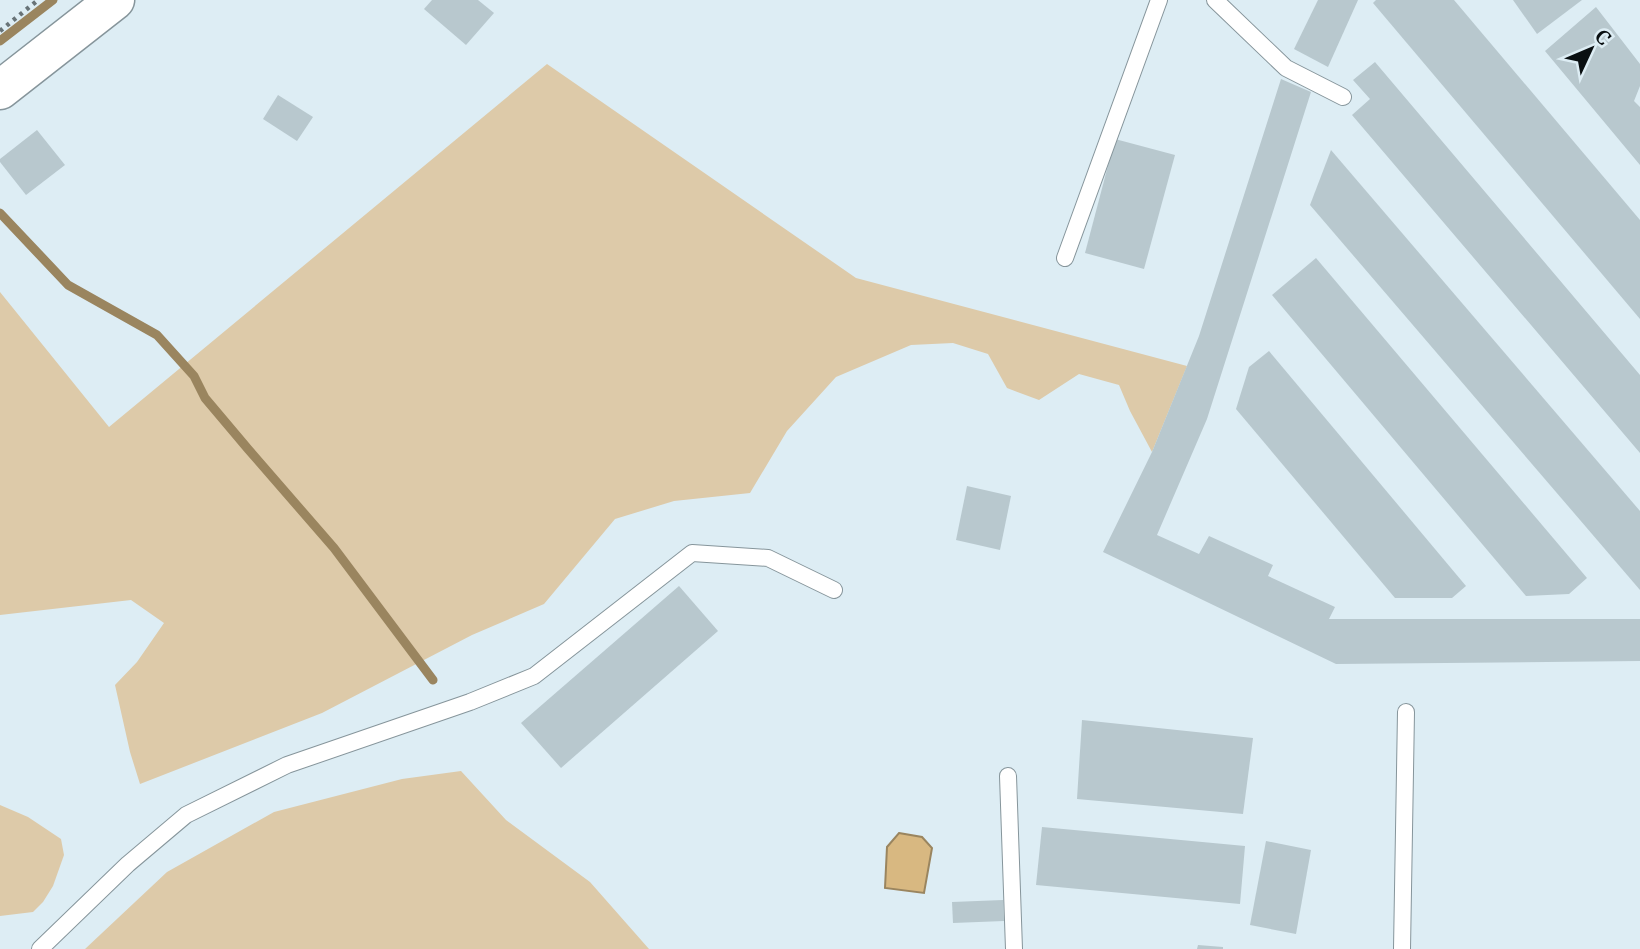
<svg xmlns="http://www.w3.org/2000/svg" width="1640" height="949" viewBox="0 0 1640 949" font-family="Merriweather,serif">
<style>
.green{fill:#ddcaa9}
.water{fill:#d8b881;stroke:#9a855f;stroke-width:2}
.lines{fill:none;stroke-linecap:round;stroke-linejoin:round}
.stream{stroke:#9a855f;stroke-width:9}
.building{fill:#b8c8ce}
.lane-casing{stroke:#86959b;stroke-width:18}
.secondary-casing{stroke:#86959b;stroke-width:41}
.path{stroke:#687377;stroke-width:4.5;stroke-dasharray:3.5 5;stroke-linecap:butt}
.lane{stroke:#fff;stroke-width:16}
.secondary{stroke:#fff;stroke-width:38}
</style>
<rect width="100%" height="100%" fill="#ddedf4"/>
<!-- green -->
<g class="green">
<path d="M 547,64 L 856,278 L 1187,366 L 1152,452 L 1130,411 L 1119,385 L 1079,374 L 1039,400 L 1007,388 L 988,354 L 953,343 L 911,345 L 836,377 L 787,431 L 750,493 L 674,501 L 615,519 L 544,604 L 472,635 L 322,713 L 140,784 L 130,752 L 115,685 L 137,662 L 164,623 L 131,600 L 0,615 L 0,292 L 109,427 Z"/>
<path d="M 461,771 L 506,820 L 590,882 L 649,949 L 85,949 L 167,872 L 274,812 L 402,779 Z"/>
<path d="M 0,805 L 28,817 L 61,839 L 64,855 L 53,886 L 43,902 L 33,912 L 0,916 Z"/>
</g>
<!-- water -->
<path class="water" d="M 899,833 L 922,837 L 932,848 L 924,893 L 885,888 L 887,847 Z"/>
<g class="lines">
<!-- stream -->
<g class="stream">
<path d="M 0,41 L 53,0"/>
<path d="M 0,213 L 68,285 L 157,335 L 194,376 L 205,398 L 248,449 L 334,548 L 433,680"/>
</g>
</g>
<!-- building -->
<g class="building">
<path d="M 432,0 L 478,0 L 494,13 L 466,45 L 424,9 Z"/>
<path d="M 1318,0 L 1358,0 L 1328,67 L 1294,49 Z"/>
<path d="M 1376,0 L 1454,0 L 1640,220 L 1640,319 L 1373,3 Z"/>
<path d="M 1513,0 L 1582,0 L 1537,34 Z"/>
<path d="M 1596,7 L 1640,64 L 1640,86 L 1634,101 L 1640,107 L 1640,165 L 1545,51 Z"/>
<path d="M 1375,62 L 1640,375 L 1640,453 L 1352,115 L 1370,99 L 1353,80 Z"/>
<path d="M 1281,79 L 1311,92 L 1207,419 L 1157,535 L 1199,554 L 1209,536 L 1273,565 L 1268,576 L 1335,607 L 1329,619 L 1640,619 L 1640,661 L 1336,664 L 1103,552 L 1152,452 L 1199,336 Z"/>
<path d="M 278,95 L 313,117 L 297,141 L 263,119 Z"/>
<path d="M 37,130 L 65,165 L 26,195 L 0,162 L 0,159 Z"/>
<path d="M 1115,139 L 1175,155 L 1144,269 L 1085,253 Z"/>
<path d="M 1331,150 L 1640,511 L 1640,590 L 1310,205 Z"/>
<path d="M 1316,258 L 1587,578 L 1569,594 L 1526,596 L 1272,295 Z"/>
<path d="M 1269,351 L 1466,586 L 1452,598 L 1395,598 L 1236,409 L 1249,367 Z"/>
<path d="M 967,486 L 1011,496 L 1000,550 L 956,540 Z"/>
<path d="M 679,586 L 718,631 L 561,768 L 521,723 Z"/>
<path d="M 1082,720 L 1253,738 L 1243,814 L 1077,799 Z"/>
<path d="M 1042,827 L 1245,846 L 1240,904 L 1036,885 Z"/>
<path d="M 1266,841 L 1311,850 L 1296,934 L 1250,925 Z"/>
<path d="M 1003,900 L 1004,921 L 953,923 L 952,902 Z"/>
<path d="M 1198,945 L 1223,947 L 1223,949 L 1197,949 Z"/>
</g>
<g class="lines">
<!-- lane casing -->
<g class="lane-casing">
<g id="lane">
<path d="M 1215,0 L 1286,68 L 1343,97"/>
<path d="M 1065,258 L 1159,0"/>
<path d="M 1008,776 L 1014,949"/>
<path d="M 40,949 L 128,864 L 186,815 L 287,765 L 470,702 L 534,676 L 692,553 L 768,558 L 834,590"/>
<path d="M 1402,949 L 1406,712"/>
</g>
</g>
<!-- secondary casing -->
<g class="secondary-casing">
<path id="secondary" d="M 0,90 L 115,0"/>
</g>
<!-- path -->
<path class="path" d="M 0,31 L 38,0"/>
<!-- lane -->
<use href="#lane" class="lane"/>
<!-- secondary -->
<use href="#secondary" class="secondary"/>
</g>
<!-- north arrow -->
<g transform="translate(1591 49) rotate(46)" stroke="#ddedf4" stroke-width="5" paint-order="stroke">
<path d="M0-5L12 26L0 18L-12 26Z" fill="#090f11"/>
<text y="-10" font-size="19" font-weight="bold" text-anchor="middle" fill="#090f11">С</text>
</g>
</svg>
